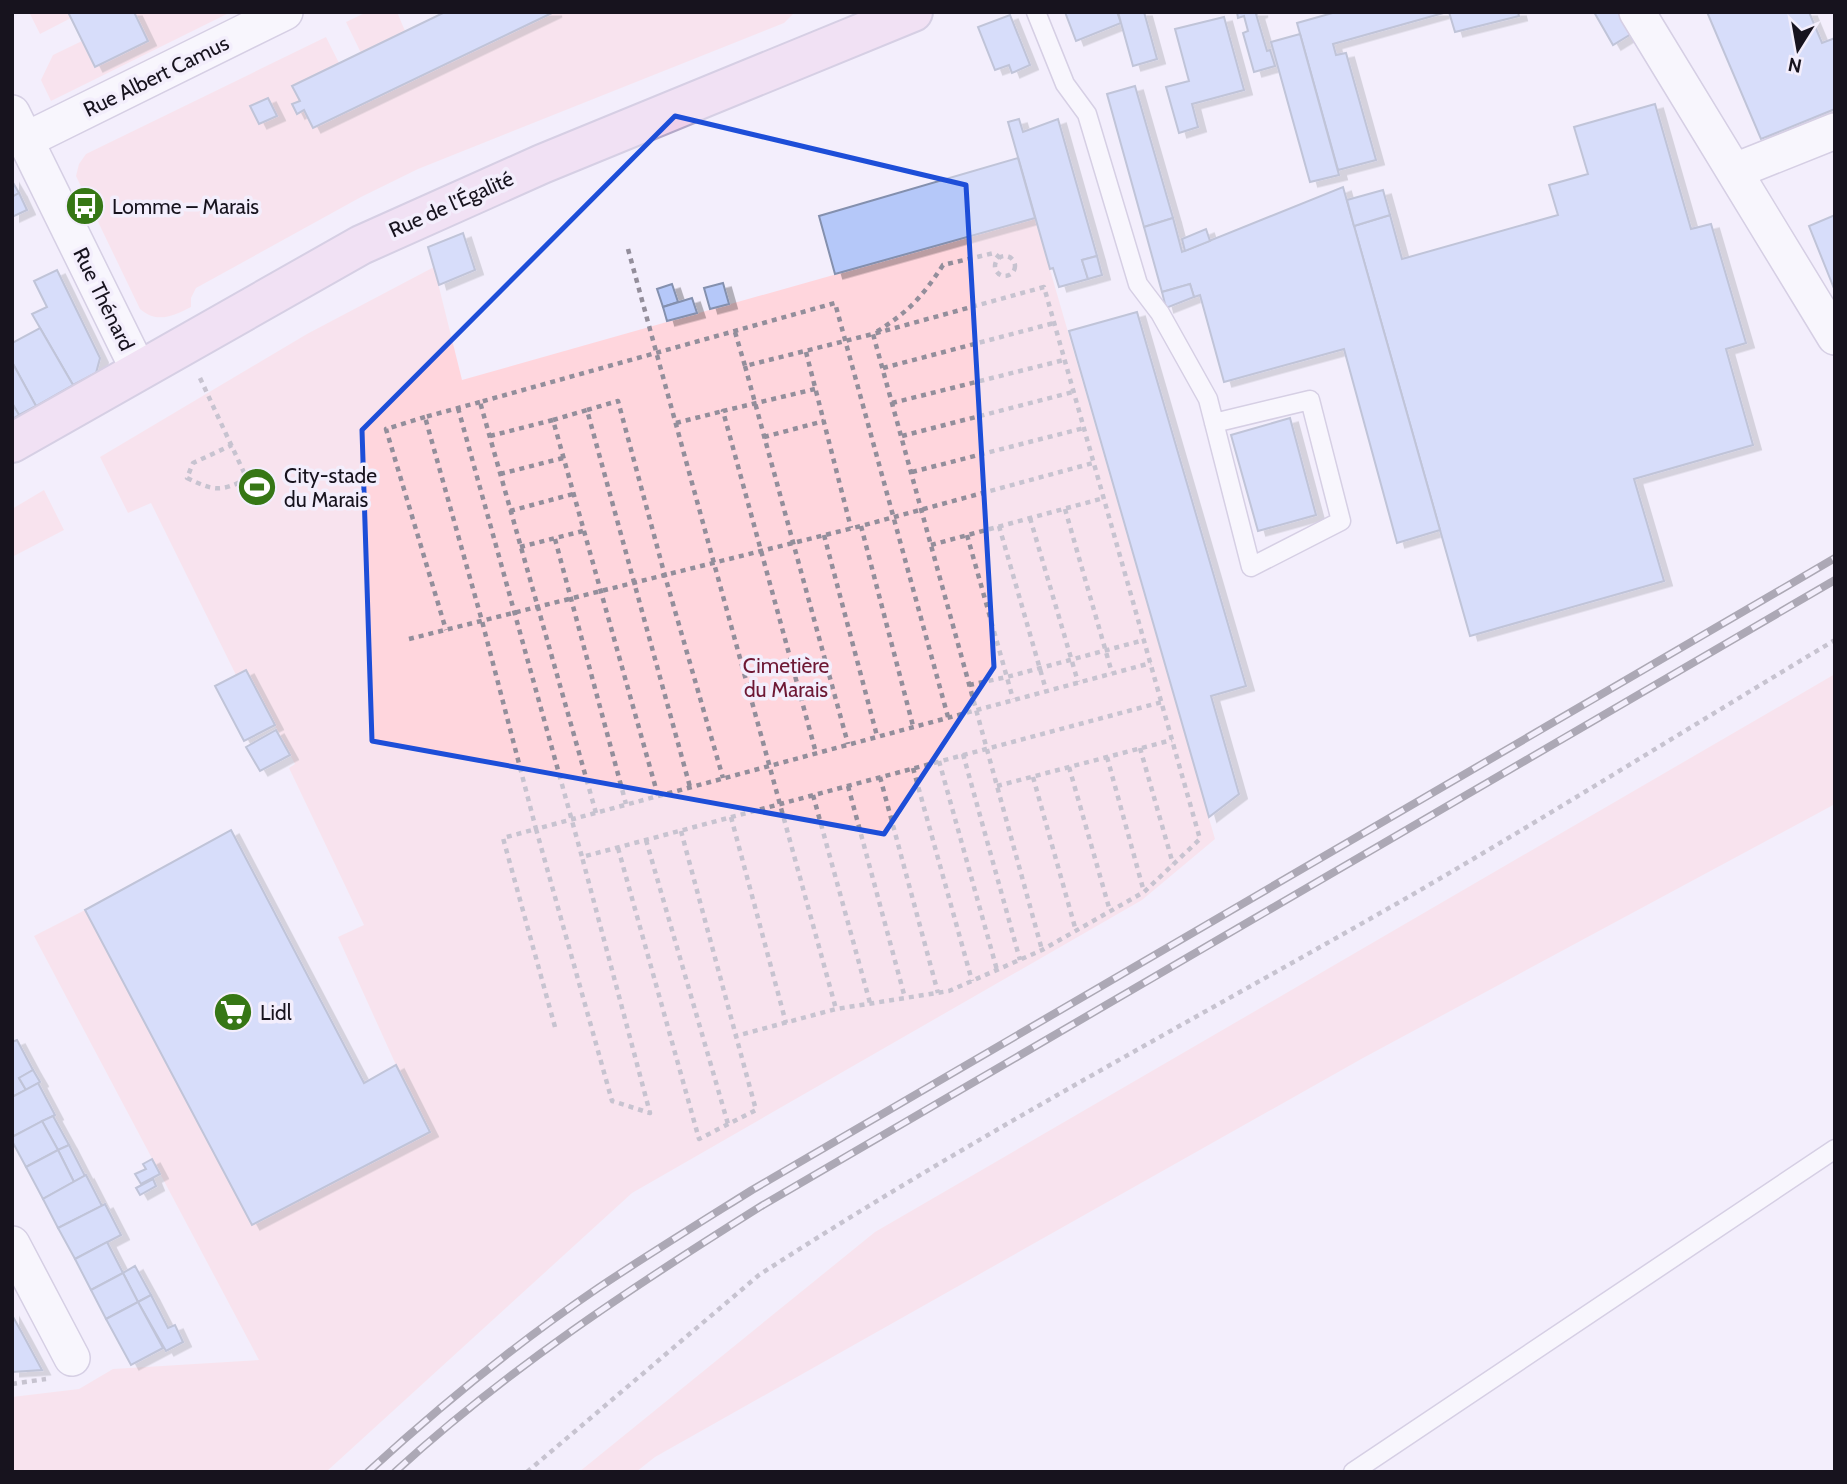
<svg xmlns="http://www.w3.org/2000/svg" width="1847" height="1484" viewBox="0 0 1847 1484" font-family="Cabin,sans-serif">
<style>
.green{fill:#ffd6dd}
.building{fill:#b5c8f9;stroke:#8490ae;stroke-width:2;filter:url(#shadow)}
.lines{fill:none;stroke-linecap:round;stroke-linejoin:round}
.lane-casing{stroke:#b3a8c8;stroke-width:21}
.street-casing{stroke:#b3a8c8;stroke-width:38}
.secondary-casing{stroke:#b3a8c8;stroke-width:42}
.path{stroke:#938e9b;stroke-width:4.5;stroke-dasharray:5 5;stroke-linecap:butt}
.lane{stroke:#fff;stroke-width:18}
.street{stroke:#fff;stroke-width:35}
.secondary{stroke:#efd0ea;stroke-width:38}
.rail-casing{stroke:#58535f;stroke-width:8}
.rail{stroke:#f3eefc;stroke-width:5;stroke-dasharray:16;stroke-linecap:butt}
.marked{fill:none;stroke:#1d4ed8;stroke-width:5;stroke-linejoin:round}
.labels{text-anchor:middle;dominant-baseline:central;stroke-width:7;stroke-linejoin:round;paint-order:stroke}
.street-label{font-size:21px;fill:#17131e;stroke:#f3eefc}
.poi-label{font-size:21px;fill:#17131e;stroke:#f3eefc;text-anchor:start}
.park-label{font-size:21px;fill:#6e1834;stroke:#f3eefc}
</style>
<defs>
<filter id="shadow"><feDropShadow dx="8" dy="4.5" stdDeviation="0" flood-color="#0004"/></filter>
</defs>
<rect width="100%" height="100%" fill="#f3eefc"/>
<!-- green -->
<g class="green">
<path d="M 29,12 L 68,12 L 71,18 L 40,34 Z"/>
<path d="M 134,12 L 231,12 L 51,101 L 41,80 L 53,55 L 82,41 L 96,67 L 148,41 Z"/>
<path d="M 367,12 L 397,12 L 405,31 L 361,53 L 346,22 Z"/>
<path d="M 554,12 L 795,12 L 784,23 L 418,169 L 361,197 L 196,288 L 191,298 L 191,307 C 173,316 157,324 140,309 L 76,176 L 79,164 L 86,154 L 326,37 L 339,63 L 293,86 L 300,101 L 292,105 L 297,113 L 304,110 L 314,128 Z"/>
<path d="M 1035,218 L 1215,839 L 1142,900 L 632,1193 L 326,1472 L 12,1472 L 12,1397 L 79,1389 L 113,1369 L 259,1360 L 34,936 L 85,910 L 252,1224 L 429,1132 L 396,1065 L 338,937 L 364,925 L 289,768 L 295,764 L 246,670 L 236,675 L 151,503 L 128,513 L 100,457 L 307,334 L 434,267 L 462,380 Z"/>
<path d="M 44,490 L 64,530 L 12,557 L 12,509 Z"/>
<path d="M 1835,674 L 1835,804 L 1363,1058 L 655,1457 L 636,1472 L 579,1472 L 875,1232 Z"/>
</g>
<!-- building -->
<g class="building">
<path d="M 68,12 L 134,12 L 148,41 L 95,67 Z"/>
<path d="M 445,12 L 554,12 L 313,128 L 304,110 L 297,114 L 292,104 L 300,101 L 292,86 Z"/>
<path d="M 1065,12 L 1117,12 L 1121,23 L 1076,41 Z"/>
<path d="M 1118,12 L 1144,12 L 1157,59 L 1133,66 Z"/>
<path d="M 1237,12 L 1260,12 L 1256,14 L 1267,51 L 1270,50 L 1275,66 L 1254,72 L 1243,33 L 1248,31 L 1244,16 L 1238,18 Z"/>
<path d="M 1336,12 L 1447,12 L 1333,44 L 1336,55 L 1346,53 L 1376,160 L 1338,170 L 1297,23 Z"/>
<path d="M 1449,12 L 1518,12 L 1519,16 L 1455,32 Z"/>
<path d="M 1594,12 L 1625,12 L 1636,31 L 1613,45 Z"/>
<path d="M 1707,12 L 1809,12 L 1822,43 L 1835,38 L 1835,109 L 1761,139 Z"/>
<path d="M 1010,15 L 1030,65 L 1012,73 L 1009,65 L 995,70 L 978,27 Z"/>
<path d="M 1224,17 L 1244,90 L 1192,104 L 1198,127 L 1179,133 L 1166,87 L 1189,81 L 1175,29 Z"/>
<path d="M 1300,34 L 1339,175 L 1310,182 L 1271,42 Z"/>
<path d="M 1135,86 L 1173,218 L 1144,227 L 1107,94 Z"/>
<path d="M 268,98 L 277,116 L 259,124 L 250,106 Z"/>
<path d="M 1655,104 L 1691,229 L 1711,224 L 1746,343 L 1726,349 L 1753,445 L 1634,479 L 1664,581 L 1470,636 L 1354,226 L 1390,215 L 1402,259 L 1558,215 L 1549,185 L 1588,174 L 1574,127 Z"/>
<path d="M 1019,119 L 1023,132 L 1058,119 L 1097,256 L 1082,260 L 1088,279 L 1059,287 L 1053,268 L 1050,269 L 1008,122 Z"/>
<path d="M 1018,158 L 1035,218 L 835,274 L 819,216 Z"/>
<path d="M 12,181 L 19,193 L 12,197 Z"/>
<path d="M 1343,187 L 1440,530 L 1397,543 L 1344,349 L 1224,382 L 1200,295 L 1194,297 L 1190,284 L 1162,292 L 1144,227 L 1173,218 L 1182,252 Z"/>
<path d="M 1383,190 L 1390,215 L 1354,226 L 1347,200 Z"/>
<path d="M 19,193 L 27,210 L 12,217 L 12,197 Z"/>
<path d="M 1835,215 L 1835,291 L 1809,226 Z"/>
<path d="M 1206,229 L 1210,241 L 1185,251 L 1182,239 Z"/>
<path d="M 463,233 L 475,270 L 439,285 L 428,247 Z"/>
<path d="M 1097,256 L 1102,275 L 1088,279 L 1082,260 Z"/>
<path d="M 57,270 L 100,358 L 96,373 L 73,385 L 32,314 L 47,307 L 34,281 Z"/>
<path d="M 723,283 L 729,304 L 710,309 L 704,288 Z"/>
<path d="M 672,284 L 678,302 L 663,307 L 657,289 Z"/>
<path d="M 1190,284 L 1194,297 L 1166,308 L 1162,292 Z"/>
<path d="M 692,298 L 697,313 L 667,321 L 663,307 Z"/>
<path d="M 1137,312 L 1246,686 L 1211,696 L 1239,794 L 1209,817 L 1069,331 Z"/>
<path d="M 40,328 L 73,385 L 36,406 L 12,362 L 12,343 Z"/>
<path d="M 12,362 L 36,406 L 19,415 L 12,403 Z"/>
<path d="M 12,403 L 19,415 L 12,419 Z"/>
<path d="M 1290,418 L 1316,515 L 1258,531 L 1231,435 Z"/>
<path d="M 246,670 L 275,725 L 244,741 L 215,686 Z"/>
<path d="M 276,730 L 290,755 L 260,771 L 246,747 Z"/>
<path d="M 231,830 L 364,1083 L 396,1065 L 430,1132 L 252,1225 L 85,910 Z"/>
<path d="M 17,1040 L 33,1070 L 19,1078 L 26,1090 L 12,1097 L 12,1042 Z"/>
<path d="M 33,1070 L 40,1082 L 26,1090 L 19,1078 Z"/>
<path d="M 38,1083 L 55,1115 L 12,1137 L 12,1097 Z"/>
<path d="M 53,1116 L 69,1145 L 58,1150 L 42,1121 Z"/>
<path d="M 42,1121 L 58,1150 L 26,1167 L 12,1141 L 12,1137 Z"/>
<path d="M 69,1145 L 85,1176 L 74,1182 L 58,1150 Z"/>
<path d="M 58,1150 L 74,1182 L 43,1199 L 26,1167 Z"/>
<path d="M 152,1159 L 160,1174 L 141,1184 L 135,1174 L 146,1169 L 143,1164 Z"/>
<path d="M 86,1175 L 102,1206 L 58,1228 L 43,1199 Z"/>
<path d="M 153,1179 L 156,1186 L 140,1195 L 136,1188 Z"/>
<path d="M 105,1204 L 121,1235 L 75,1259 L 58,1228 Z"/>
<path d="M 107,1242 L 123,1273 L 91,1290 L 75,1259 Z"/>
<path d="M 135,1266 L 151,1295 L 138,1302 L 123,1273 Z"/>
<path d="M 123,1273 L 138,1302 L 106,1319 L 91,1290 Z"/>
<path d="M 151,1295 L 168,1328 L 175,1325 L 183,1342 L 166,1351 L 138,1302 Z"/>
<path d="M 138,1302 L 163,1348 L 131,1365 L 106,1319 Z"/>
<path d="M 12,1315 L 22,1333 L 42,1370 L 12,1372 Z"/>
</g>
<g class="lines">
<!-- lane casing -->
<g class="lane-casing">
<g id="lane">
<path d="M 1036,12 L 1065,84 L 1087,114 L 1138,284 L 1160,313 L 1208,399 L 1251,567 L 1341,521 L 1310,400 L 1214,423"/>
<path d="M 1353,1472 L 1835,1149"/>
</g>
</g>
<!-- street casing -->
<g class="street-casing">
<g id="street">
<path d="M 1637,12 L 1835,337"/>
<path d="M 12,113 L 139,371"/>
<path d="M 26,140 L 285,12"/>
<path d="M 1735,171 L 1835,131"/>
<path d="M 12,1244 L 72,1358"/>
</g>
</g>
<!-- secondary casing -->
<g class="secondary-casing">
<path id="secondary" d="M 12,443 L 361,245 L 542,164 L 913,12"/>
</g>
<!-- path -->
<g class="path">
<path d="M 628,249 L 836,1009"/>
<circle cx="1005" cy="266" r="10"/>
<path d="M 1000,258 L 994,253 L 943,265 C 921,299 907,313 873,334 L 1042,950"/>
<path d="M 806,352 L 851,528"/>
<path d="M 745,366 L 848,744"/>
<path d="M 883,368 L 1054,323"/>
<path d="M 200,378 L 247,479 C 220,492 214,491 187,478 L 193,463 L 232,445"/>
<path d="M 815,389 L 723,411 L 816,753"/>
<path d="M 480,402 L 425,417 L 482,621 L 536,829 L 1151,663"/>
<path d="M 892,403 L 1064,360"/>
<path d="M 458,408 L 582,857 L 1162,702"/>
<path d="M 587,410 L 618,401 L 665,576 L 723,778"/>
<path d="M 425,417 L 386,429 L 446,630"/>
<path d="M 553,420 L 587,410 L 690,787"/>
<path d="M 676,423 L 723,411"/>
<path d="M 490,436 L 553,420 L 658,796"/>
<path d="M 902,436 L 1073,392"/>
<path d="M 764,437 L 824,421"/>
<path d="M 912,472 L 1084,428"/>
<path d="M 500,474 L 563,458"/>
<path d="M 1065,509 L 1112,673"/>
<path d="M 510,511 L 573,494"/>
<path d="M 1030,518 L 1078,682"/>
<path d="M 861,526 L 913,726"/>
<path d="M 999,526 L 1046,690"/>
<path d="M 824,535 L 877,736"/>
<path d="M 967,535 L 1013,699"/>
<path d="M 555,539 L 626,804"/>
<path d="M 931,545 L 1104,498"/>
<path d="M 520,547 L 583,531"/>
<path d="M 409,639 L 861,526 L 1093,463"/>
<path d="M 969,685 L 1007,677 L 1144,640"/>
<path d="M 1140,748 L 1173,864"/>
<path d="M 963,754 L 1020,960"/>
<path d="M 1107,757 L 1144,892"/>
<path d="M 939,761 L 997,970"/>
<path d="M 1069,767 L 1110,911"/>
<path d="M 913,768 L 972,981"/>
<path d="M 880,777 L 938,993"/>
<path d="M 1033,777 L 1076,931"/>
<path d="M 848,786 L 905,998"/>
<path d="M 997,786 L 1172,740"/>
<path d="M 813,795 L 870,1003"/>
<path d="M 596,813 L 480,402 L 835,303 L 948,717"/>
<path d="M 731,817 L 786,1023"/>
<path d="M 681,831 L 736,1036"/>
<path d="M 646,840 L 728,1124"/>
<path d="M 618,848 L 699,1139 L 756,1110 L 736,1036 L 836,1009 L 949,991 L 1042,950 L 1144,892 L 1200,839 L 1044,287 L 873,334 L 745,366 L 735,332"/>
<path d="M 555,1027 L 503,838 L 536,829 L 612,1101 L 650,1113 L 582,857"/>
<path d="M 12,1384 L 46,1379"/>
<path d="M 527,1472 L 759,1275 C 970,1138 1192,1021 1410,896 C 1553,813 1693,725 1835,640"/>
</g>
<!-- lane -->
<use href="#lane" class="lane"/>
<!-- street -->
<use href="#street" class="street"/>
<!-- secondary -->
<use href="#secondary" class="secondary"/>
<!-- rail casing -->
<g class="rail-casing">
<g id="rail">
<path d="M 368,1472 C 441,1405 517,1343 598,1288 C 649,1254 701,1222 752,1190 L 1835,558"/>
<path d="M 395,1472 C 507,1369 634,1286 763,1205 L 1835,580"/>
</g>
</g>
<!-- rail -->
<use href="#rail" class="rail"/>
</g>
<!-- marked area -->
<path d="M0 0H1847V1484H0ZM 675,116 L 966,185 L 994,667 L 884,834 L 372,741 L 362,430 Z" fill="#f3eefc" fill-opacity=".55" fill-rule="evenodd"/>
<path class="marked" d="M 675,116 L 966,185 L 994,667 L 884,834 L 372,741 L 362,430 Z"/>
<!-- icons -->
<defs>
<g id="bus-disc" transform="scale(2.0125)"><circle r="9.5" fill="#367715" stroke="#f3eefc"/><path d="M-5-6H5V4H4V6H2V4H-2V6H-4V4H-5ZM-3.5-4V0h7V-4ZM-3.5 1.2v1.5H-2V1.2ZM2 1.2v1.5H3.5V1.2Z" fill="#fff"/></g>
<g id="stadium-disc" transform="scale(2.0125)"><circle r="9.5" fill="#367715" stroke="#f3eefc"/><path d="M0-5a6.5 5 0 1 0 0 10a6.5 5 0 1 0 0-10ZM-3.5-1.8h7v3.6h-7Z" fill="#fff"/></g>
<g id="supermarket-disc" transform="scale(2.0125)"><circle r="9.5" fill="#367715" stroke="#f3eefc"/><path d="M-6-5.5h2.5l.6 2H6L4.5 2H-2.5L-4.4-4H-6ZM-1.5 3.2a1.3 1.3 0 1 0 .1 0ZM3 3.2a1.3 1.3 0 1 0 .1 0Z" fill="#fff"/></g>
</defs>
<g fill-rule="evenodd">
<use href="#bus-disc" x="85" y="206"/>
<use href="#stadium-disc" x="257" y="487"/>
<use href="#supermarket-disc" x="233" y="1012"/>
</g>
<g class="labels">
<!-- street labels -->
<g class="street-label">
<text transform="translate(156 76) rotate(-26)">Rue Albert Camus</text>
<text transform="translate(451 204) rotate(-24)">Rue de l'Égalité</text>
<text transform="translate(104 299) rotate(64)">Rue Thénard</text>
</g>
<!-- poi labels -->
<g class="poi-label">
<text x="112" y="206">Lomme – Marais</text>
<text x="284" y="475">City-stade<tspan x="284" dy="24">du Marais</tspan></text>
<text x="260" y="1012">Lidl</text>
</g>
<!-- park labels -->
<g class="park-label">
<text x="786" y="665">Cimetière<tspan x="786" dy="24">du Marais</tspan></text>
</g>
</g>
<!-- border -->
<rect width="1847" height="1484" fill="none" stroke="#17131e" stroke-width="28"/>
<!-- north arrow -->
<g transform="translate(1798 49) rotate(191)" stroke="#f3eefc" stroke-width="5" paint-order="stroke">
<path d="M0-5L12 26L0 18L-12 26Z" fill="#17131e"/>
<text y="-10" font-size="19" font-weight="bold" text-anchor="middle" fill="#17131e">N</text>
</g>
</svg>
